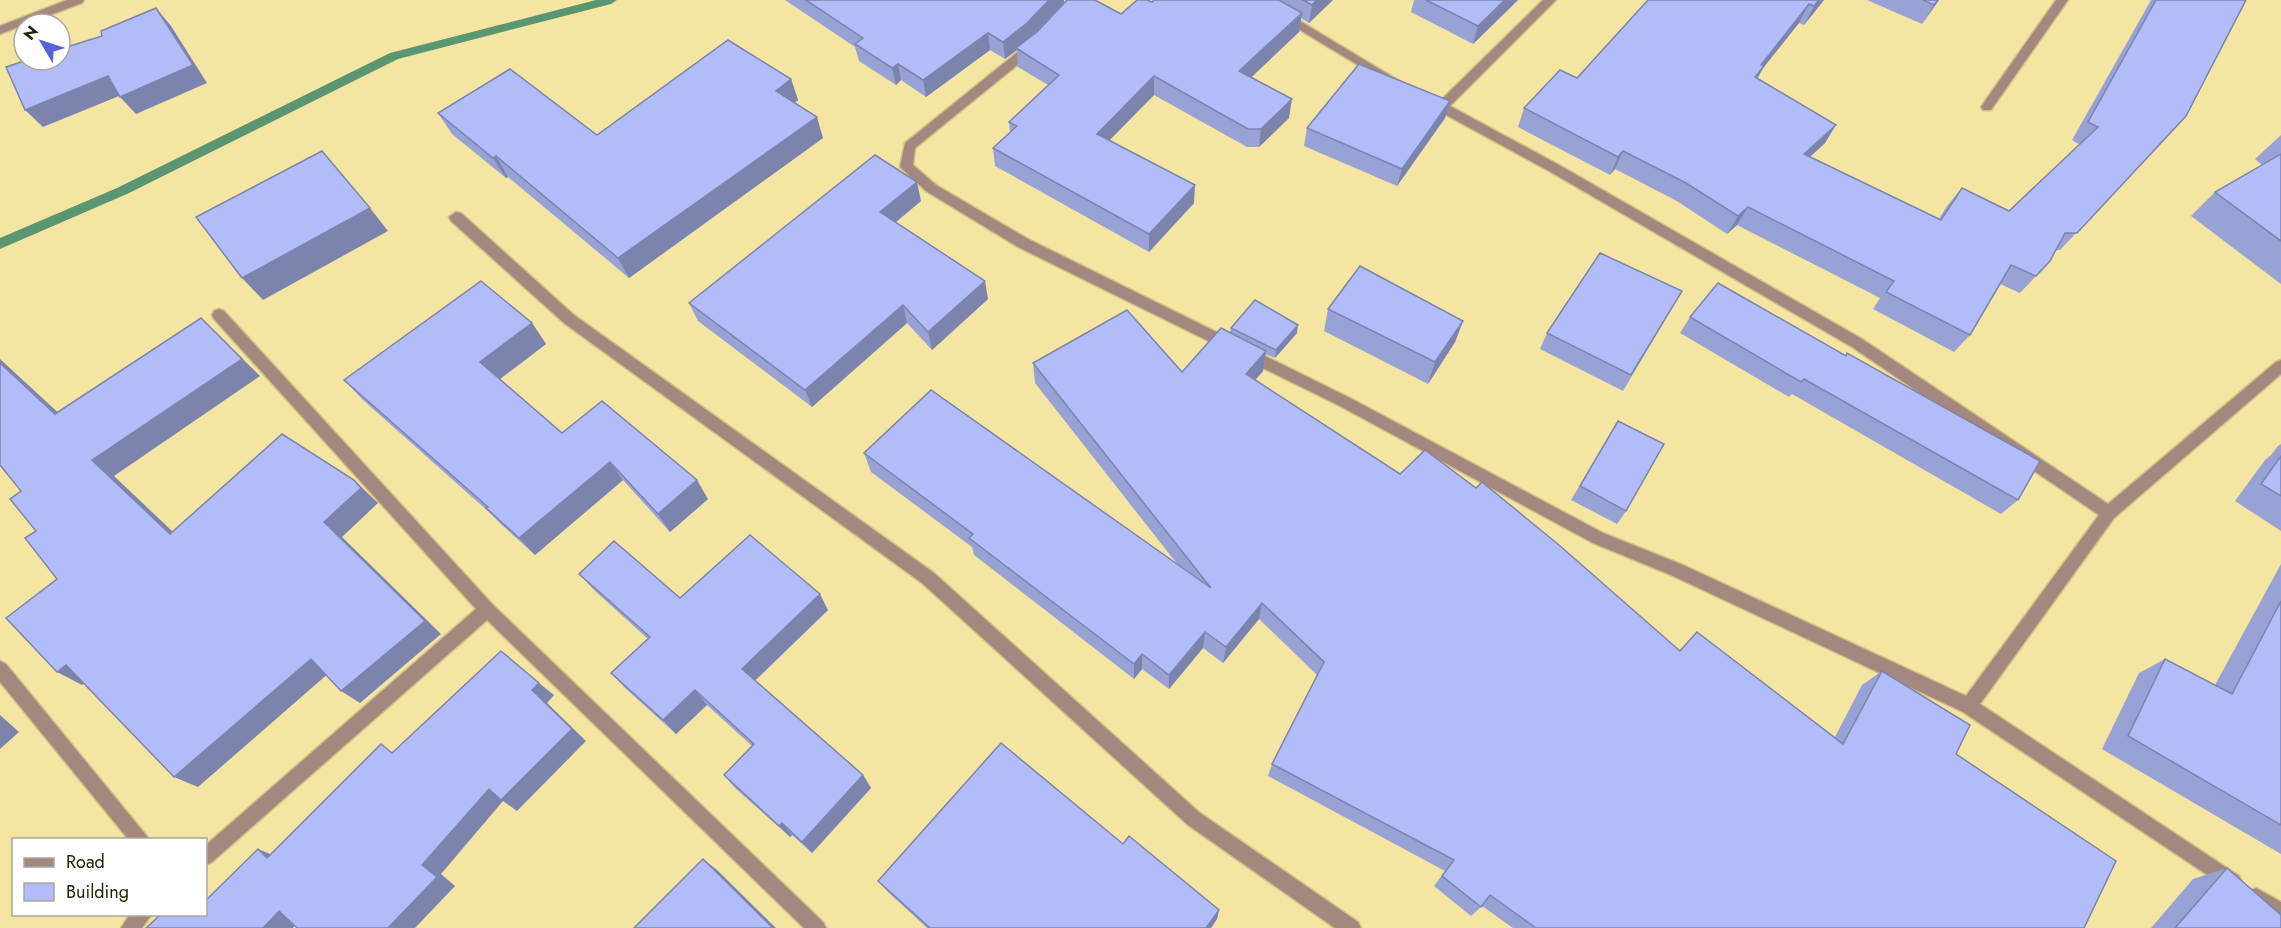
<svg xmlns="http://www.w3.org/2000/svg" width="2281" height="928" viewBox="0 0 2281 928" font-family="Jost,sans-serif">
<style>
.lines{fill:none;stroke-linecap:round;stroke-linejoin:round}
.stream{fill:#599671;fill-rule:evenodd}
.minor-casing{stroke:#d0c286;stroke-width:3}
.minor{fill:#a4877e;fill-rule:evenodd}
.wall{fill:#98a2d5}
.shaded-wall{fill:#7c84ae}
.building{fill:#b1bcf8;stroke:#7c84ae;stroke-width:1.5}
</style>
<rect width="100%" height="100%" fill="#f5e5a2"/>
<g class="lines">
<!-- stream -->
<path class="stream" d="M 596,0 L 617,0 L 611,4 L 398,59 L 127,194 L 0,249 L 0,238 L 117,188 L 390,53 Z"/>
<!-- minor casing -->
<g class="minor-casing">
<g id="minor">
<path d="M 67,0 L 84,0 L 82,3 L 0,34 L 0,26 Z"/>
<path d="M 1250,0 L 1265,0 L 1396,79 L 1390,83 L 1386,82 Z"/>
<path d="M 1543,0 L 1556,0 L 1450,106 L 1559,165 L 1862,339 L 2108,504 L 2276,362 L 2281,360 L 2281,374 L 2114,518 L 1980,704 L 2239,876 L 2242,882 L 2239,888 L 2233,891 L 2227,888 L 1963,712 L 1671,575 L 1593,543 L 1340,406 L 1018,247 L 926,191 L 900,167 L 905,143 L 1029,43 L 1037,43 L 1037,49 L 915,148 L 913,165 L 936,185 L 1028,239 L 1350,398 L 1603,533 L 1683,565 L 1966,696 L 2099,515 L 1852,347 L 1549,171 L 1426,104 L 1424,101 L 1426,98 L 1430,97 L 1440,101 Z"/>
<path d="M 2056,0 L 2068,0 L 1991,110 L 1983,110 L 1981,107 L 1983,104 Z"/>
<path d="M 456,212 L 461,213 L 574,315 L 934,573 L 1200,813 L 1358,922 L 1361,928 L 1335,928 L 1188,825 L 922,583 L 564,323 L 451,221 L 449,217 Z"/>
<path d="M 219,309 L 224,311 L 493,605 L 823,922 L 826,928 L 804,928 L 487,620 L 212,862 L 206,865 L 206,845 L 476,609 L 214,319 L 212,315 L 214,311 Z"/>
<path d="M 0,661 L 6,664 L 150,840 L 129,840 L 0,682 Z"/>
<path d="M 2256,888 L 2281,902 L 2281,922 L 2250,903 L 2247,897 L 2250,891 Z"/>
<path d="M 130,914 L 152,914 L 142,928 L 121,928 Z"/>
</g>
</g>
<!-- minor -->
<use href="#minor" class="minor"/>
</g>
<!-- wall -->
<g class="wall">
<path d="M 785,0 L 1064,0 L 1064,2 L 1121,14 L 1152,2 L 1154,0 L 1333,0 L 1309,23 L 1301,18 L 1299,32 L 1251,77 L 1289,118 L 1259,147 L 1247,147 L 1154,95 L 1109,140 L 1194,203 L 1149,252 L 995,166 L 993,148 L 1010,132 L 1009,122 L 1048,85 L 1018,67 L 1017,50 L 1005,59 L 990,50 L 926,97 L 901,80 L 896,85 L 859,61 L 855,47 Z"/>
<path d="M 1414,0 L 1518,0 L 1473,44 L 1411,12 Z"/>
<path d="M 1824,0 L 1804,25 L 1799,23 L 1763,68 L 1757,79 L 1825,143 L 1810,157 L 1939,219 L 1947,206 L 1962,188 L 2009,211 L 2080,145 L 2072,140 L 2151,0 L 2246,0 L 2186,116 L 2060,250 L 2056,250 L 2036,276 L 2020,293 L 2000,284 L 1970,335 L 1954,352 L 1873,309 L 1880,298 L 1737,225 L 1727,234 L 1677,201 L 1615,169 L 1610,175 L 1518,127 L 1524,108 L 1577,78 Z"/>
<path d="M 1867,0 L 1939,0 L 1922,24 Z"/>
<path d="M 791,79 L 798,100 L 795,103 L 823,138 L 629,278 L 508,177 L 506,178 L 452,134 L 438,113 L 597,135 Z"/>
<path d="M 1450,101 L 1445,118 L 1397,186 L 1304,146 L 1307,128 Z"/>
<path d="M 2281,135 L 2281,284 L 2191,216 L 2215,192 L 2262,165 L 2255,159 Z"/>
<path d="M 921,201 L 896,222 L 988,299 L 932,350 L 907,323 L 812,407 L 698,321 L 689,303 Z"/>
<path d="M 1718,283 L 2018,500 L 2001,514 L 1792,394 L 1789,397 L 1680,333 L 1690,317 Z"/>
<path d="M 1682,291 L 1623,391 L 1540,349 L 1547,333 Z"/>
<path d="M 1328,309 L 1463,321 L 1455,342 L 1428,384 L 1324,331 Z"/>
<path d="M 532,323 L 546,344 L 500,379 L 562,433 L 708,499 L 670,532 L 623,480 L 535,555 L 503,526 L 490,513 L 363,400 L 344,380 Z"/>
<path d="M 1231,328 L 1297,333 L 1275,358 L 1266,354 L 1263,371 L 1255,380 L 1400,474 L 1680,650 L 1697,632 L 1835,737 L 1862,685 L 1882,671 L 1956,754 L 2084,928 L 1513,928 L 1482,906 L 1471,916 L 1434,886 L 1445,871 L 1268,776 L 1272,764 L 1317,675 L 1259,619 L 1223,663 L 1203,648 L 1169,689 L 1142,669 L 1134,679 L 974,555 L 972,547 L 871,472 L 864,453 L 1178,565 L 1035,383 L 1033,363 L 1182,372 L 1230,333 Z"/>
<path d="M 1618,421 L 1626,511 L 1617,524 L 1571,500 Z"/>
<path d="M 2281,444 L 2281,531 L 2235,501 L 2265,460 L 2271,455 L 2278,446 Z"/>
<path d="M 2281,564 L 2281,854 L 2102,749 L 2139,673 L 2165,659 L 2215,685 Z"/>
<path d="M 579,574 L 680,598 L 828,610 L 755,681 L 863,775 L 871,788 L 812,853 L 792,835 L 790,837 L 735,788 L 724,775 L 752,746 L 707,705 L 676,734 L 625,688 L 611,673 L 648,639 L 594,590 Z"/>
<path d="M 2227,868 L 2281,928 L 2151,928 L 2193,879 Z"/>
<path d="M 878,881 L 1219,910 L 1217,919 L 1211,928 L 927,928 L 887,891 Z"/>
</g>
<!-- shaded-wall -->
<g class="shaded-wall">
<path d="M 1049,0 L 1064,0 L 1064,2 L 1027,41 L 1016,48 L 1017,50 L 1005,59 L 1003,42 Z"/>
<path d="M 1317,0 L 1333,0 L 1309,23 L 1312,5 Z"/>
<path d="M 1505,0 L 1518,0 L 1473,44 L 1478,26 Z"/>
<path d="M 1819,0 L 1824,0 L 1804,25 L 1814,6 Z"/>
<path d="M 1938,0 L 1939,0 L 1922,24 L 1934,5 Z"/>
<path d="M 1809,4 L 1799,23 L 1763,68 L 1754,85 L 1745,96 L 1761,65 Z"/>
<path d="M 156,8 L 171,26 L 207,83 L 136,114 L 120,97 Z"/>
<path d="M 1302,13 L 1299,32 L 1238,90 L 1239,71 Z"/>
<path d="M 988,33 L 990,50 L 926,97 L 923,80 Z"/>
<path d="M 898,64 L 901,80 L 896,85 L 892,68 Z"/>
<path d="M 108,76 L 124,94 L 43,127 L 25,110 Z"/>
<path d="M 1154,76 L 1154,95 L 1098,152 L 1097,134 Z"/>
<path d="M 791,79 L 798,100 L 783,112 L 776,91 Z"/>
<path d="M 1292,99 L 1289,118 L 1259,147 L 1261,129 Z"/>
<path d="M 1450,101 L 1445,118 L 1397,186 L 1402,169 Z"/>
<path d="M 817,117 L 823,138 L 629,278 L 618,258 Z"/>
<path d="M 1836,125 L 1825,143 L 1793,172 L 1804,154 Z"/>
<path d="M 1623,151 L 1615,169 L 1610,175 L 1618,157 Z"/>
<path d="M 496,156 L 508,177 L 506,178 L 493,158 Z"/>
<path d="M 917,182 L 921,201 L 885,231 L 880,212 Z"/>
<path d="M 1195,185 L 1194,203 L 1149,252 L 1149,234 Z"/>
<path d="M 1748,207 L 1737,225 L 1727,234 L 1738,216 Z"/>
<path d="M 370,208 L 388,231 L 263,300 L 242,278 Z"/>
<path d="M 985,281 L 988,299 L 932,350 L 928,332 Z"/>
<path d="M 903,305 L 907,323 L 812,407 L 805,390 Z"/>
<path d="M 201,318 L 260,376 L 114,476 L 191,549 L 170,534 L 92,460 Z"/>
<path d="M 1463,321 L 1455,342 L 1428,384 L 1435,362 Z"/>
<path d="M 532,323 L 546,344 L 496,382 L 480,362 Z"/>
<path d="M 1298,325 L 1297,333 L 1275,358 L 1276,350 Z"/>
<path d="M 1266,351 L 1263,371 L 1243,394 L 1246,374 Z"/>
<path d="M 0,359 L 77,430 L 55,414 L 0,363 Z"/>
<path d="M 610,462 L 623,480 L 535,555 L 519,538 Z"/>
<path d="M 354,480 L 378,503 L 342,537 L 441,634 L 360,703 L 341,691 L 324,522 Z"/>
<path d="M 697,480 L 708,499 L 670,532 L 658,514 Z"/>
<path d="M 820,594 L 828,610 L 752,683 L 742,669 Z"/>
<path d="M 1262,603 L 1259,619 L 1223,663 L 1226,647 Z"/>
<path d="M 1205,632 L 1203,648 L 1169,689 L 1169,675 Z"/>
<path d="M 1142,654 L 1142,669 L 1134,679 L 1134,664 Z"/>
<path d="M 311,659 L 330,672 L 198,787 L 174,777 Z"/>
<path d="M 66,665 L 91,678 L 82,685 L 57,672 Z"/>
<path d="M 539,683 L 554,695 L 547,703 L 586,741 L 517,811 L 503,801 L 441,874 L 455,886 L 415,928 L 388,928 L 422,865 L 489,789 L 532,690 Z"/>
<path d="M 695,690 L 707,705 L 676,734 L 663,720 Z"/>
<path d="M 0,715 L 19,732 L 0,749 Z"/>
<path d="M 863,775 L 871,788 L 812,853 L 802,842 Z"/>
<path d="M 782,823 L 792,835 L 790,837 L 779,826 Z"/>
<path d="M 258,849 L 280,858 L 267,858 Z"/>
<path d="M 703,859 L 717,870 L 776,928 L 773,928 Z"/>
<path d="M 1219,910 L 1217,919 L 1211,928 L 1206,928 Z"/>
<path d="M 279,911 L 301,919 L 293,928 L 263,928 Z"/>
</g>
<!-- building -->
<g class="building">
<path d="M 806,0 L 1049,0 L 1026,24 L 1003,42 L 988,33 L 923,80 L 898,64 L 892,68 L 855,44 L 863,38 Z"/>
<path d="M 1067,0 L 1095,0 L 1121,14 L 1137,0 L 1147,0 L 1152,2 L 1154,0 L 1279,0 L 1302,13 L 1239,71 L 1292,99 L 1261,129 L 1248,129 L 1154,76 L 1097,134 L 1195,185 L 1149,234 L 993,148 L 1017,126 L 1009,122 L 1059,75 L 1016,48 L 1037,32 Z"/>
<path d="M 1303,0 L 1317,0 L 1312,5 Z"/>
<path d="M 1426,0 L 1505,0 L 1478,26 Z"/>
<path d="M 1648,0 L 1819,0 L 1814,6 L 1809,4 L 1761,65 L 1764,66 L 1755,77 L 1836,125 L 1804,154 L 1941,220 L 1962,188 L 2009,211 L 2098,127 L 2088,122 L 2156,0 L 2246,0 L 2186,116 L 2077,233 L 2065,233 L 2050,261 L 2036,276 L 2011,265 L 1970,335 L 1886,292 L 1894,281 L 1748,207 L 1738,216 L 1686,183 L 1623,151 L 1618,157 L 1524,108 L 1560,70 L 1577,78 Z"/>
<path d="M 1923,0 L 1938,0 L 1934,5 Z"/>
<path d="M 156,8 L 193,65 L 120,97 L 108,76 L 25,110 L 6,67 L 27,60 L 60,60 L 60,49 L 102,36 L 101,31 Z"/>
<path d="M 728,40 L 791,79 L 776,91 L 817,117 L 618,258 L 496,156 L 493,158 L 438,113 L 510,69 L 597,135 Z"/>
<path d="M 1359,64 L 1450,101 L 1402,169 L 1307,128 Z"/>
<path d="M 322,151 L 370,208 L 242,278 L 196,217 Z"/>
<path d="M 2281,154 L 2281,241 L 2215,192 Z"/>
<path d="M 875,155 L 917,182 L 880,212 L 985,281 L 928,332 L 903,305 L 805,390 L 689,303 Z"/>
<path d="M 1600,253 L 1682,291 L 1631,375 L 1547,333 Z"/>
<path d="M 1360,266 L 1463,321 L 1435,362 L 1328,309 Z"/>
<path d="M 481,281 L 532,323 L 480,362 L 562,433 L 602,401 L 697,480 L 658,514 L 610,462 L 519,538 L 486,508 L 488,507 L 344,380 Z"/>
<path d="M 1718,283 L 1846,356 L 1847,353 L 2040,461 L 2018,500 L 1804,379 L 1801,382 L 1690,317 Z"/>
<path d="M 1255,300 L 1298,325 L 1276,350 L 1231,328 Z"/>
<path d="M 1127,310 L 1182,372 L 1221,328 L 1266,351 L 1246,374 L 1400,474 L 1425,450 L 1476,488 L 1482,482 L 1559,545 L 1680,651 L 1697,632 L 1843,744 L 1882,671 L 1970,725 L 1956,754 L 2116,861 L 2084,928 L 1536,928 L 1490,895 L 1481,907 L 1442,876 L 1454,860 L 1272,764 L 1324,662 L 1262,603 L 1226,647 L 1205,632 L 1169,675 L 1142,654 L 1134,664 L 969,538 L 973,534 L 864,453 L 931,390 L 1211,588 L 1033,363 Z"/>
<path d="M 201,318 L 242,359 L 92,460 L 170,534 L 282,434 L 354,480 L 361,488 L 324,522 L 425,621 L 341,691 L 311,659 L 174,777 L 66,665 L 57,672 L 6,618 L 57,579 L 25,538 L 36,531 L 10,499 L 21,491 L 0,465 L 0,363 L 55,414 Z"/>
<path d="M 1618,421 L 1664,444 L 1626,511 L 1580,486 Z"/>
<path d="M 2281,456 L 2281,496 L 2261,484 Z"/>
<path d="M 750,535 L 820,594 L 742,669 L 863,775 L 802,842 L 782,823 L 779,826 L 724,775 L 754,744 L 695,690 L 663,720 L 611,673 L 650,637 L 579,574 L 614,541 L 680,598 Z"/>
<path d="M 2281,601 L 2281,825 L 2128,736 L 2165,659 L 2232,694 Z"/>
<path d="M 501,651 L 539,683 L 532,690 L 572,729 L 501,800 L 489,789 L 422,865 L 437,877 L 388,928 L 297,928 L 279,911 L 263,928 L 146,928 L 160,915 L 206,915 L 206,900 L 258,849 L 267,858 L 381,744 L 392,753 Z"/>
<path d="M 1001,743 L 1123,844 L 1129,836 L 1219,910 L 1206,928 L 930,928 L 878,881 Z"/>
<path d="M 703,859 L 773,928 L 634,928 Z"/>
<path d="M 2227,868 L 2281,915 L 2281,928 L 2175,928 Z"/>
</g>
<!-- legend -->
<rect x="12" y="838" width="195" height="78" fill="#ffffff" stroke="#a9a69b" stroke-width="1.5"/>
<rect x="24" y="858" width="30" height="9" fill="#a4877e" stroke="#a9a69b" stroke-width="1.5"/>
<text x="66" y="868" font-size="18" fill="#272005">Road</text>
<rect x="24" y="883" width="30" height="18" fill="#b1bcf8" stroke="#a9a69b" stroke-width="1.5"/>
<text x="66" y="898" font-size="18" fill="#272005">Building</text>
<!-- north arrow -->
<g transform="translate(42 42) rotate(309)"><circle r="28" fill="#ffffff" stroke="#a9a69b" stroke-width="1.5"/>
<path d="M0-4.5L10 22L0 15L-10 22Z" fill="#5961d8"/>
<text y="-9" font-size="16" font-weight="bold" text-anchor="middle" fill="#272005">N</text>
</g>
</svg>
